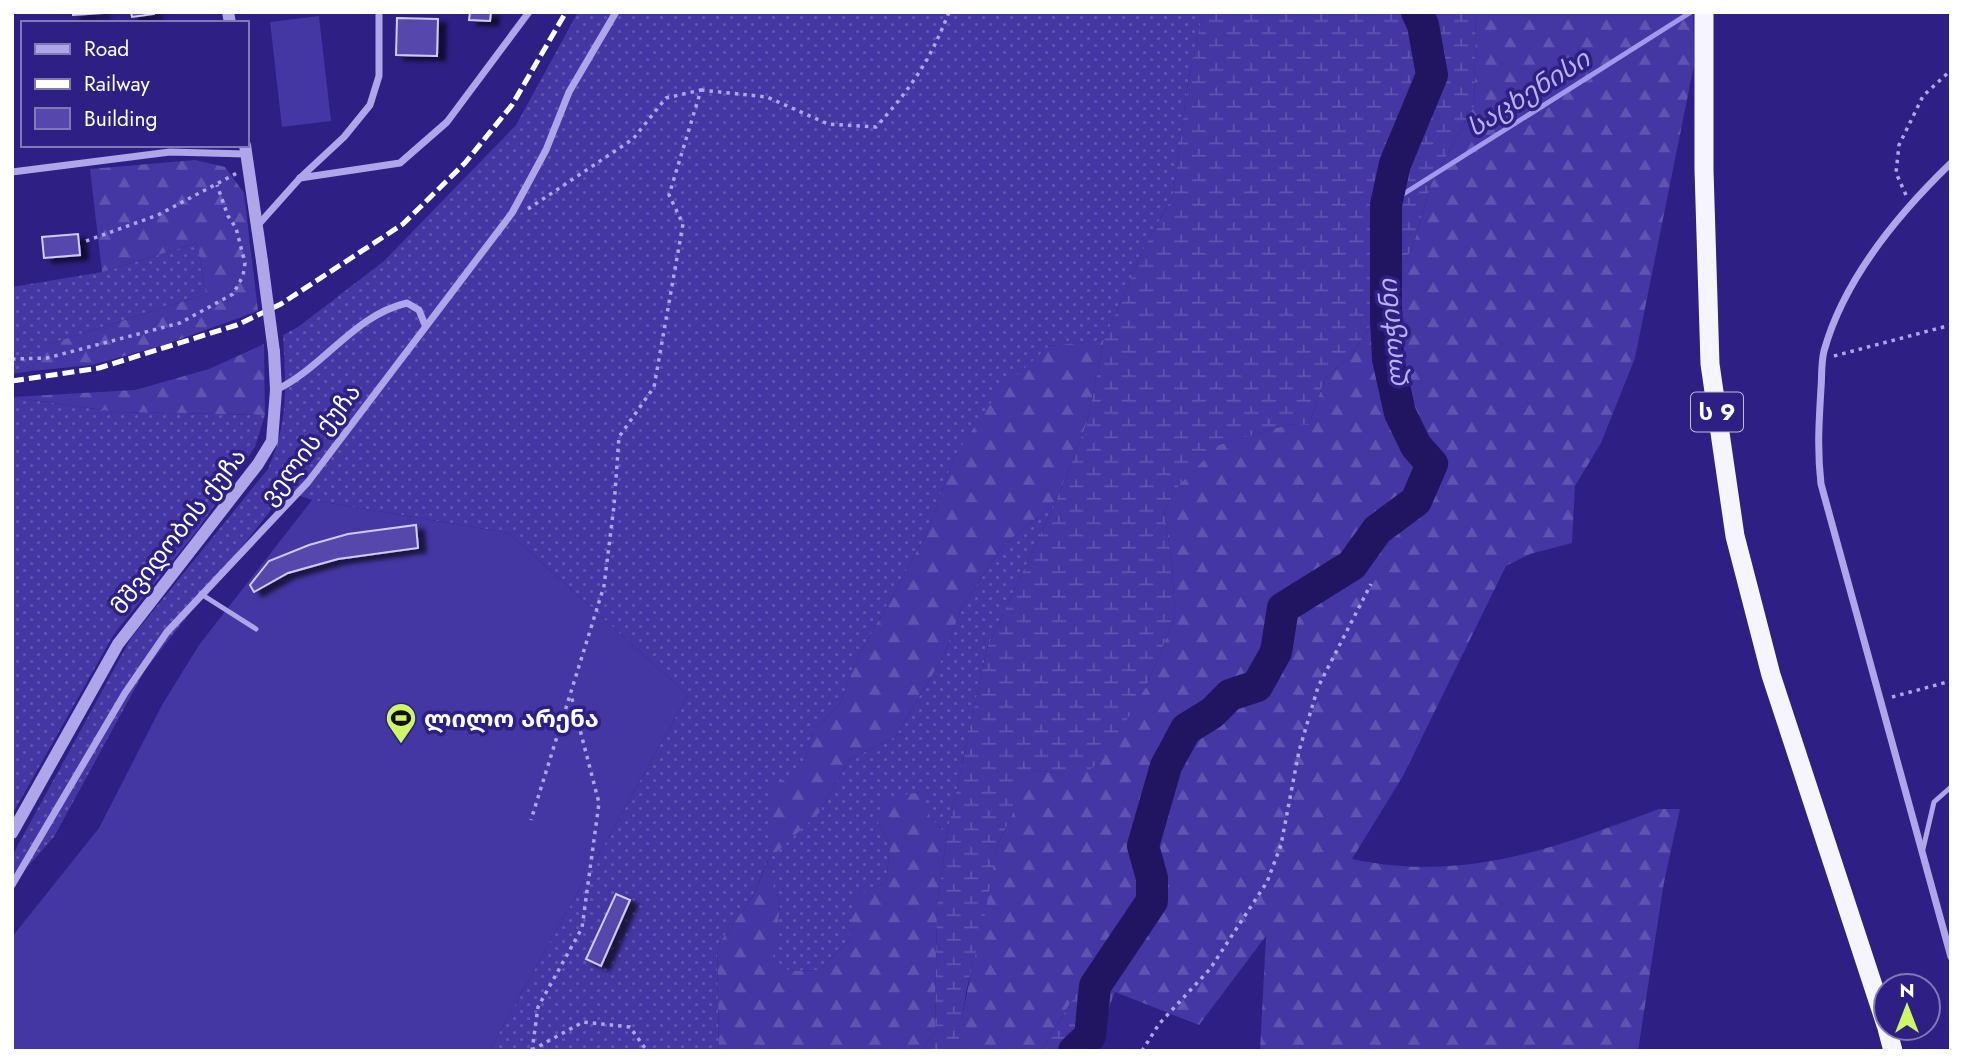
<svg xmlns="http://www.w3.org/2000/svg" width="1963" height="1063" viewBox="0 0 1963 1063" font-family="Jost,'Noto Sans Georgian',sans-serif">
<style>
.grass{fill:url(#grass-dots)}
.forest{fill:url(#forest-firs)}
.wetland{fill:url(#wetland-marsh)}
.pitch{fill:#4436a3}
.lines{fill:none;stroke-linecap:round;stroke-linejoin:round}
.stream{stroke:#a399eb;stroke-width:5}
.river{stroke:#211562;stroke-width:32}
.building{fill:#5547ac;stroke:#d0caf7;stroke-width:2;filter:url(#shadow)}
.path{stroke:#afa6e9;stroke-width:3.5;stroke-dasharray:3.5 5;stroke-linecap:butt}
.service{stroke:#afa6e9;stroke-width:5}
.minor{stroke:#afa6e9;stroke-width:7}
.tertiary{stroke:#afa6e9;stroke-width:12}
.trunk{stroke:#f6f4fe;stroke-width:19}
.rail{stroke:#fff;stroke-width:5;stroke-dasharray:12 5;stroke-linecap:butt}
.tertiary-bridge{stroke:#afa6e9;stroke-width:12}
.labels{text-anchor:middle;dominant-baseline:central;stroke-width:7;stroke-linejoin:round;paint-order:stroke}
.shield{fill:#2d1f83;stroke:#c0bcda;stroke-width:2}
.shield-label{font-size:23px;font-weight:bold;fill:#fff}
.street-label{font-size:24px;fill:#fff;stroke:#2d1f83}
.poi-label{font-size:24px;font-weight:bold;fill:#fff;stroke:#2d1f83;text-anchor:start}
.water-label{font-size:26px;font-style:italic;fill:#b9b1f1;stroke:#2d1f83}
</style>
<defs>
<pattern id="grass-dots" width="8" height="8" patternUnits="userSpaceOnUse" patternTransform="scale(1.75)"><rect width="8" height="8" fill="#4436a3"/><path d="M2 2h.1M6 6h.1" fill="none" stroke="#6054b1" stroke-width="1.8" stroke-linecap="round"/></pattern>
<pattern id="forest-firs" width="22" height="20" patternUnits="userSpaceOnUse" patternTransform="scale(1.75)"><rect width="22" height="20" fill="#4436a3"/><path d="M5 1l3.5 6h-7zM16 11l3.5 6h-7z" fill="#6054b1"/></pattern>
<pattern id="wetland-marsh" width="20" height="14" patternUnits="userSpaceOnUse" patternTransform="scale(1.75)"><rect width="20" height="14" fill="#4436a3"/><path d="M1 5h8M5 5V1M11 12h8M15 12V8" fill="none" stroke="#6054b1"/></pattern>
<filter id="shadow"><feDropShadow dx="8" dy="4.5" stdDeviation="2" flood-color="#0009"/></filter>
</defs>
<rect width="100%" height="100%" fill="#2d1f83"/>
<!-- grass -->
<g class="grass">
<path d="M 578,12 L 1203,12 L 1188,82 L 1173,196 L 1144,248 L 1104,340 L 1049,346 L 954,457 L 927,533 L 857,659 L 840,703 L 813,733 L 802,770 L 769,858 L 819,813 L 849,760 L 895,737 L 943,657 L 961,609 L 1004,544 L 1055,504 L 987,648 L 947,835 L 930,817 L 878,822 L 890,846 L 886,882 L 856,896 L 849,940 L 819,970 L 789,971 L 773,959 L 780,905 L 768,860 L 752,898 L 717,946 L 719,1051 L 489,1051 L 688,695 L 509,533 L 312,500 L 286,491 L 145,670 L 54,837 L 12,884 L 12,856 L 131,638 L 268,469 C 289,420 286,386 283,335 L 298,327 L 384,261 L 516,125 Z"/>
<path d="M 197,243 L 206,294 L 49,344 L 28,367 L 32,371 L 12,374 L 12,287 L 102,272 Z"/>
<path d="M 12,397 L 116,412 L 265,415 L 255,447 L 196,532 L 114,634 L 12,815 Z"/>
</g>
<!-- forest -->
<g class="forest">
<path d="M 1476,12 L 1693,12 L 1694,65 L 1635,358 L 1601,443 L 1575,486 L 1572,543 L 1530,554 L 1506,566 L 1403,776 L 1352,859 C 1467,883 1553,848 1659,809 L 1680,809 L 1664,882 L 1638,1051 L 1260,1051 L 1266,936 L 1199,1025 L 1115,992 L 1082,984 L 1041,1051 L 955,1051 L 997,846 L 1012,815 L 1017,780 L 1035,770 L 1062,774 L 1146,687 L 1175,617 L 1172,563 L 1164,511 L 1179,485 L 1218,445 L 1290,424 L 1309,425 L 1325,378 L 1352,355 L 1395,285 L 1414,243 L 1431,184 L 1474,106 Z"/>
<path d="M 195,160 L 225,167 L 244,193 L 258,311 L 164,345 L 92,365 L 32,371 L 28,367 L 28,355 L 49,344 L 206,294 L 197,243 L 102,272 L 90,169 Z"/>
<path d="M 1104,340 L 1087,423 L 1055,504 L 1004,544 L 961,609 L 943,657 L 895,737 L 849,760 L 819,813 L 769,859 L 780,905 L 774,959 L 789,971 L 819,970 L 849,940 L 855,896 L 886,882 L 890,846 L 878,822 L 884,798 L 921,792 L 930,817 L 947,835 L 937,905 L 935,1031 L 921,1051 L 719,1051 L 717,946 L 752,898 L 769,859 L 769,788 L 802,770 L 813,733 L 840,703 L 857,659 L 927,533 L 954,457 L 999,391 L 1049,346 Z"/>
<path d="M 264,344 L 265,415 L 116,412 L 12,397 L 135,390 L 209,369 Z"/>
</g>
<!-- wetland -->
<g class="wetland">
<path d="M 1203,12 L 1476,12 L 1474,106 L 1431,184 L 1414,243 L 1395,285 L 1352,355 L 1325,378 L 1309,425 L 1290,424 L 1219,445 L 1179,485 L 1164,511 L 1172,563 L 1175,617 L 1146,687 L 1105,757 L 1087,772 L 1062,774 L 1035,770 L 1018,780 L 1012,815 L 997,846 L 984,920 L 966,992 L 958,1044 L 955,1051 L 921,1051 L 935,1031 L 937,905 L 947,835 L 987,648 L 1055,504 L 1087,423 L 1104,340 L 1144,248 L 1173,196 L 1188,82 Z"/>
<path d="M 1082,984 L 1115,992 L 1095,1044 L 1089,1051 L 1041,1051 Z"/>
</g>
<!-- pitch -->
<g class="pitch">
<path d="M 319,16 L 331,121 L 282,127 L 270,22 Z"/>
<path d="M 312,500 L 509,533 L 688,695 L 489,1051 L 12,1051 L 12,937 L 99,828 L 162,705 L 199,645 Z"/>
</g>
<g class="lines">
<!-- stream -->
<path class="stream" d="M 1386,205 L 1691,12"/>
<!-- river -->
<path class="river" d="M 1074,1051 L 1090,1036 L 1095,986 L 1152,901 L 1152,878 L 1143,846 L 1166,766 L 1186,729 L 1212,713 L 1230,695 L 1257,686 L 1276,652 L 1283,608 L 1352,565 L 1377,530 L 1416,501 L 1432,464 L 1416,446 L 1400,413 L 1388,359 L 1386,318 L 1386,205 L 1395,164 L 1432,75 L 1423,25 L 1417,12"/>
</g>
<!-- building -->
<g class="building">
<path d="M 73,12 L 102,12 L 102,13 L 73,15 Z"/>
<path d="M 131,12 L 154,12 L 154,14 L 132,17 Z"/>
<path d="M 470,12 L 491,12 L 490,21 L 469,20 Z"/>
<path d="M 397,18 L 438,19 L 437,56 L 396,55 Z"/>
<path d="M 78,234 L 80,255 L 44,258 L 42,237 Z"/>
<path d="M 416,525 L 418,548 L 338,559 L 288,573 L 254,592 L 250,585 L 269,561 L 309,545 L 348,534 Z"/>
<path d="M 616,894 L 630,900 L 601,966 L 586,959 Z"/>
</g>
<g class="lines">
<!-- path -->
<g class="path">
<path d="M 701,90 L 767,97 L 828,124 L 876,127 C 911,88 930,61 949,12"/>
<path d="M 1906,195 L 1896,173 L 1899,145 L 1923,96 L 1951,70"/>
<path d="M 528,209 L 633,139 L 666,98 L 701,90 L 669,195 L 683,224 L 654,387 L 619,437 L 614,506 L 604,586 L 531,820"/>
<path d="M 86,241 L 158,215 L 237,173"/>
<path d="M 1834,356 L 1951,325"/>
<path d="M 12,359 L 47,358 L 180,323 L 233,294 L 243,276 L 245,263 L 236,228 L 228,216 L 217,185"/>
<path d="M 1892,697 L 1951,681"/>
<path d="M 532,1050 L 583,1022 L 630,1027 L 647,1051"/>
<path d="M 532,1051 L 538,1007 L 582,928 L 599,803 L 571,695"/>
<path d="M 1142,1051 L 1159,1024 L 1210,969 L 1267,882 L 1281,845 L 1299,751 L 1318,687 L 1371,584"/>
</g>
<!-- service -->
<g class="service">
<path d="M 201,594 L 256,629"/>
<path d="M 1923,849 L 1934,802 L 1951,787"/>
</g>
<!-- minor -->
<g class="minor">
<path d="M 1951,163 C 1898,214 1844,279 1824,351 C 1821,363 1822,376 1821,388 C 1819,422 1817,449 1821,484 L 1951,957"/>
<path d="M 12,172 L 170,152 L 246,154"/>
<path d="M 300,178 L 400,163 L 447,122 L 529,12"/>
<path d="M 258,225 L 300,178 L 344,137 L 370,105 L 379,76 L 379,12"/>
<path d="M 276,390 C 324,367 354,315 407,303 L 419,310 L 425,325"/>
<path d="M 12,885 L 125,693 L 167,632 L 308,482 L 512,213 L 546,150 L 569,92 L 616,12"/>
</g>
<!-- tertiary -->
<g class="tertiary">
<path d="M 228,12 L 230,23"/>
<path d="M 245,145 L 262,261"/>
<path d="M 12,833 L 118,644 L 258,464 L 272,441 L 276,390 L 274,352"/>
</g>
<!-- trunk -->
<g class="trunk">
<path d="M 1704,12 L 1704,170 L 1710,364 L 1735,536 L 1771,675 L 1886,1025"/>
<path d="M 1887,1028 L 1893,1051"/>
</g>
<!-- rail -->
<path class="rail" d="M 12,381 L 99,368 L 237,325 L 281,304 L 403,224 L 465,163 L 512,105 L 566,12"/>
<!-- tertiary-bridge -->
<path class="tertiary-bridge" d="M 262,261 L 274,352"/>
</g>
<!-- icons -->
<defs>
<g id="stadium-pin" transform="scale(1.575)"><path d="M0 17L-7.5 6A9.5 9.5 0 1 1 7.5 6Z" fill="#cdf766" stroke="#2d1f83"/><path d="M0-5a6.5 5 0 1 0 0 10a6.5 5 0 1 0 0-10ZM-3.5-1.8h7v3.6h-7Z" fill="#111"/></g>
</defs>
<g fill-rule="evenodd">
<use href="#stadium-pin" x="401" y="718"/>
</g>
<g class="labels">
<!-- shield labels -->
<rect class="shield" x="1691" y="392.5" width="52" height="39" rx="5"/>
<g class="shield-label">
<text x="1717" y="412">ს 9</text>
</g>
<!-- street labels -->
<g class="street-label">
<text transform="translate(310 444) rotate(-52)">ველის ქუჩა</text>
<text transform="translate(178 531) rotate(-52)">მშვიდობის ქუჩა</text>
</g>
<!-- poi labels -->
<g class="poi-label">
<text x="424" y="718">ლილო არენა</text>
</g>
<!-- water labels -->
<g class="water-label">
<text transform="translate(1528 93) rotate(-32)">საცხენისი</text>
<text transform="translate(1392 334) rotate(-95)">ლოჭინი</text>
</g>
</g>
<!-- border -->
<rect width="1963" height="1063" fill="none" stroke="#ffffff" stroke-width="28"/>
<!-- legend -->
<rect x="21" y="21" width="228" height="126" fill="#2d1f83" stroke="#8179b5" stroke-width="2"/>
<rect x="35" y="44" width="35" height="10" fill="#afa6e9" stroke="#8179b5" stroke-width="2"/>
<text x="84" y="56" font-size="21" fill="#ffffff">Road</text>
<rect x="35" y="79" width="35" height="10" fill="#ffffff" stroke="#8179b5" stroke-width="2"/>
<text x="84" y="91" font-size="21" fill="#ffffff">Railway</text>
<rect x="35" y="108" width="35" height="21" fill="#5547ac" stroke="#8179b5" stroke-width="2"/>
<text x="84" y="126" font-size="21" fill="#ffffff">Building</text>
<!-- north arrow -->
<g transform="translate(1907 1007)"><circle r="33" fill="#2d1f83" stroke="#8179b5" stroke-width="2"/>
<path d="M0-5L12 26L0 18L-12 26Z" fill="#cdf766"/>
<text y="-10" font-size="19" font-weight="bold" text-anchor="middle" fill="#ffffff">N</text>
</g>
</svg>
